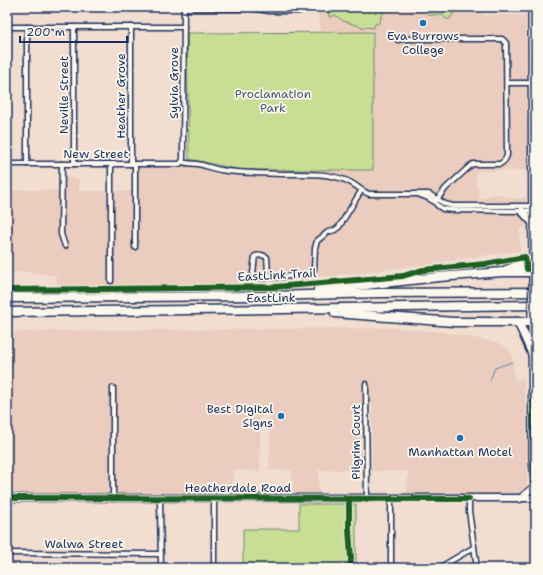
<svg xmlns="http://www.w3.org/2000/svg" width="543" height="575" viewBox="0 0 543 575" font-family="'Shantell Sans',sans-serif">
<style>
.built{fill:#eacdbe}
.green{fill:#c7de94;stroke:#718679}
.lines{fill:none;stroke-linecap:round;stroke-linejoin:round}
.stream{stroke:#5b88b0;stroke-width:1}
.minor-casing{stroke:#1b2f5e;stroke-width:7}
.secondary-casing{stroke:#1b2f5e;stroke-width:9}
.primary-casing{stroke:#1b2f5e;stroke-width:10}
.motorway-casing{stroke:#1b2f5e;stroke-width:11}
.minor{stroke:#fbf7ec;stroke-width:4}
.secondary{stroke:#fbf7ec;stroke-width:6}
.primary{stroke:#fbf7ec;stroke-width:7}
.motorway{stroke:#fbf7ec;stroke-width:8}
.primary-bridge-casing{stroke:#1b2f5e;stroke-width:10;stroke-linecap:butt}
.primary-bridge{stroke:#fbf7ec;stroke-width:7}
.cycleway-casing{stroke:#fbf7ec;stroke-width:8}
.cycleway{stroke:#1b5e20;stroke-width:6}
.poi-dot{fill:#1f6fb2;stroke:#fbf7ec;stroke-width:1.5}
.labels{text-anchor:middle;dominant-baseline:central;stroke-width:3.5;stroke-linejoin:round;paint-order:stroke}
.poi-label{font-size:12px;fill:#1b2f5e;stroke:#fbf7ec}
.street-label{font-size:12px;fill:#1b2f5e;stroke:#fbf7ec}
.park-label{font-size:12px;fill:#465b6c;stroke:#fbf7ec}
</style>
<rect width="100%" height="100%" fill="#f1ded1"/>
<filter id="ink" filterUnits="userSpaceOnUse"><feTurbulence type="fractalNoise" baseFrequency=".025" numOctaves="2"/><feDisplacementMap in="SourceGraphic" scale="8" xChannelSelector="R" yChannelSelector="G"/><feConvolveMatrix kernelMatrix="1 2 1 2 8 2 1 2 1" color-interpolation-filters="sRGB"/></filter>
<g filter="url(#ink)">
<!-- built -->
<g class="built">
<path d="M 317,7 L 482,7 L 482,15 L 526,15 L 526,116 L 528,116 L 528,170 L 476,171 L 475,185 L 478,186 L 479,200 L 491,195 L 497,194 L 502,195 L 507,198 L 514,199 L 521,198 L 526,196 L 526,228 L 519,229 L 520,251 L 445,261 L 438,263 L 341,275 L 188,287 L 58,287 L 56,276 L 21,271 L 7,275 L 7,190 L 58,190 L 59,178 L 73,178 L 73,179 L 79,179 L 79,191 L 133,191 L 137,170 L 139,167 L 187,166 L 189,159 L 240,170 L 373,32 L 321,32 Z"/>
<path d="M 395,328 L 444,332 L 499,343 L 508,349 L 512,356 L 515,379 L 524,378 L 526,415 L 527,491 L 517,493 L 407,493 L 408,471 L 372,471 L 372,404 L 361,405 L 361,470 L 319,470 L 319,493 L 293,494 L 292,470 L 269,470 L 271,412 L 260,412 L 260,471 L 233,470 L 233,494 L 189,495 L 7,493 L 7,332 L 111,330 Z"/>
</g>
<!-- green -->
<g class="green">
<path d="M 326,7 L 384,7 L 383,14 L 381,15 L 381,19 L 379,23 L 375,24 L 374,28 L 362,27 L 343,21 L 335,15 L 330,18 Z"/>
<path d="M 433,7 L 455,7 L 453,14 L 450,19 L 446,19 L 442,15 L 428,15 L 430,11 Z"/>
<path d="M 373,32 L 373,170 L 240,170 L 189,159 L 187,33 Z"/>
<path d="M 299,504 L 356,504 L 356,568 L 243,568 L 243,529 L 299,529 Z"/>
</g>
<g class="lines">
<!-- stream -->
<path class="stream" d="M 490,380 L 495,368 L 512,362"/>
<!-- minor casing -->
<g class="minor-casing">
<g id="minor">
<path d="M 184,8 L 252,8 L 269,11 L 299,11 L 298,7"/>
<path d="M 7,27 L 184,27"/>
<path d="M 131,27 L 131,164"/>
<path d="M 398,40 L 402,39 L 502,39 L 506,43 L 507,155 C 506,159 504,162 500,164 L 473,164 L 470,166 L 446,188 L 435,202"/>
<path d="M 507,83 L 533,83"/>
<path d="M 182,162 C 187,164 192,163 197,164 C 205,165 213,169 221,170 C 242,174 266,173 288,174 C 306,174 327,173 345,180 C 354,183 360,190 369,194 L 429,194 L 445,204 L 453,206 L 534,206"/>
<path d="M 7,164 L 179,164 L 182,162 L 183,159 L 184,7"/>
<path d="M 27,164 L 27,27"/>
<path d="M 62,164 L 61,234 L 65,246"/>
<path d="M 74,164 L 74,27"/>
<path d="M 111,164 L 111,281"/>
<path d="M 135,164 L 135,247"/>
<path d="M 420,195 L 428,198 L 435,202 L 437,205 L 443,209 L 453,210 L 522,211 L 534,210"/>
<path d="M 270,277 L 268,273 L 267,257 L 262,255 L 255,256 L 253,273 L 256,276 L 262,278 L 307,275 L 311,274 L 314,269 L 315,248 L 317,241 L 328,232 L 335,230 L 339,227 L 361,191"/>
<path d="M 366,384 L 367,499"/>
<path d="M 113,499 L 113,388"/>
<path d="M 160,499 L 161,568"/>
<path d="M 214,499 L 214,568"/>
<path d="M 391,499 L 391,568"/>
<path d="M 469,499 L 469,511 L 477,568"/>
<path d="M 7,553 L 161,554"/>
<path d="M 439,568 L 471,549 L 474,548"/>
</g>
</g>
<!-- secondary casing -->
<g class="secondary-casing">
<g id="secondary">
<path d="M 7,498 L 536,498"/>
<path d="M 520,499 L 535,486"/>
</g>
</g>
<!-- primary casing -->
<g class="primary-casing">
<g id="primary">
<path d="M 532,7 L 533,283"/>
<path d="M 522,211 L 533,223"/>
<path d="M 532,314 L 533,459 L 536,497"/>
</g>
</g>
<!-- motorway casing -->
<g class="motorway-casing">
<g id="motorway">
<path d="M 506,270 L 526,263 L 533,259"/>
<path d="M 318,290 L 439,277 L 502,272 L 536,272"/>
<path d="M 7,298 L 269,296 L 380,293 L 536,292"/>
<path d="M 7,312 L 283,309 L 536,305"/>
<path d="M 335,313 L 454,322 L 536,322"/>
<path d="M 517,322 L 521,328 L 533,355"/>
</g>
</g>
<!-- minor -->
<use href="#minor" class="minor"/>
<!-- secondary -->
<use href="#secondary" class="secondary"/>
<!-- primary -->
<use href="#primary" class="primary"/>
<!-- motorway -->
<use href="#motorway" class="motorway"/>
<!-- primary-bridge casing -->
<g class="primary-bridge-casing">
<path id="primary-bridge" d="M 532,314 L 533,283"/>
</g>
<!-- primary-bridge -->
<use href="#primary-bridge" class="primary-bridge"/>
<!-- cycleway casing -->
<g class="cycleway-casing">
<g id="cycleway">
<path d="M 7,290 L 275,287 L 403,276 L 416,272 L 423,270 L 485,264 L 525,257 L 527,269 L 536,268"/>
<path d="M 533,327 L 534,474"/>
<path d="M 7,498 L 469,499"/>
<path d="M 349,499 L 349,530 L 351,559 L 350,568"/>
</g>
</g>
<!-- cycleway -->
<use href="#cycleway" class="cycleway"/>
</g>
</g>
<!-- markers -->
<g class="poi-dot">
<circle cx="423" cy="23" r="4"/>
<circle cx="281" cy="416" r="4"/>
<circle cx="460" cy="438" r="4"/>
</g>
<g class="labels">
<!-- poi labels -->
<g class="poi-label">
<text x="423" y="36">Eva Burrows<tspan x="423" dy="14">College</tspan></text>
<text x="273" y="409" text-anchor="end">Best Digital<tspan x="273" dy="14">Signs</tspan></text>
<text x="460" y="452">Manhattan Motel</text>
</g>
<!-- street labels -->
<g class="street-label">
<text transform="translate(174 83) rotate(-90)">Sylvia Grove</text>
<text transform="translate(64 95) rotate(-90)">Neville Street</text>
<text transform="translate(121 96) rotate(-90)">Heather Grove</text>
<text x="96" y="154">New Street</text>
<text transform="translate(277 275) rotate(-3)">EastLink Trail</text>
<text transform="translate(271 298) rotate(-1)">EastLink</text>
<text transform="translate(356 442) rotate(-90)">Pilgrim Court</text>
<text x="238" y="488">Heatherdale Road</text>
<text x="84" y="544">Walwa Street</text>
</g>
<!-- park labels -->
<g class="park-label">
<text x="273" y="94">Proclamation<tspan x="273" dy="14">Park</tspan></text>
</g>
</g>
<!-- margin -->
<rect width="543" height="575" fill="none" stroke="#fbf7ec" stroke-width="24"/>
<rect x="12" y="12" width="519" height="551" fill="none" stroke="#1b2f5e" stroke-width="1.5" filter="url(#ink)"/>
<!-- scale -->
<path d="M20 36v6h107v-6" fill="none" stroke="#1b2f5e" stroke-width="2"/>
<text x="26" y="36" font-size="12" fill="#1b2f5e" stroke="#fbf7ec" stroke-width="3" paint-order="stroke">200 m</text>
</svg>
